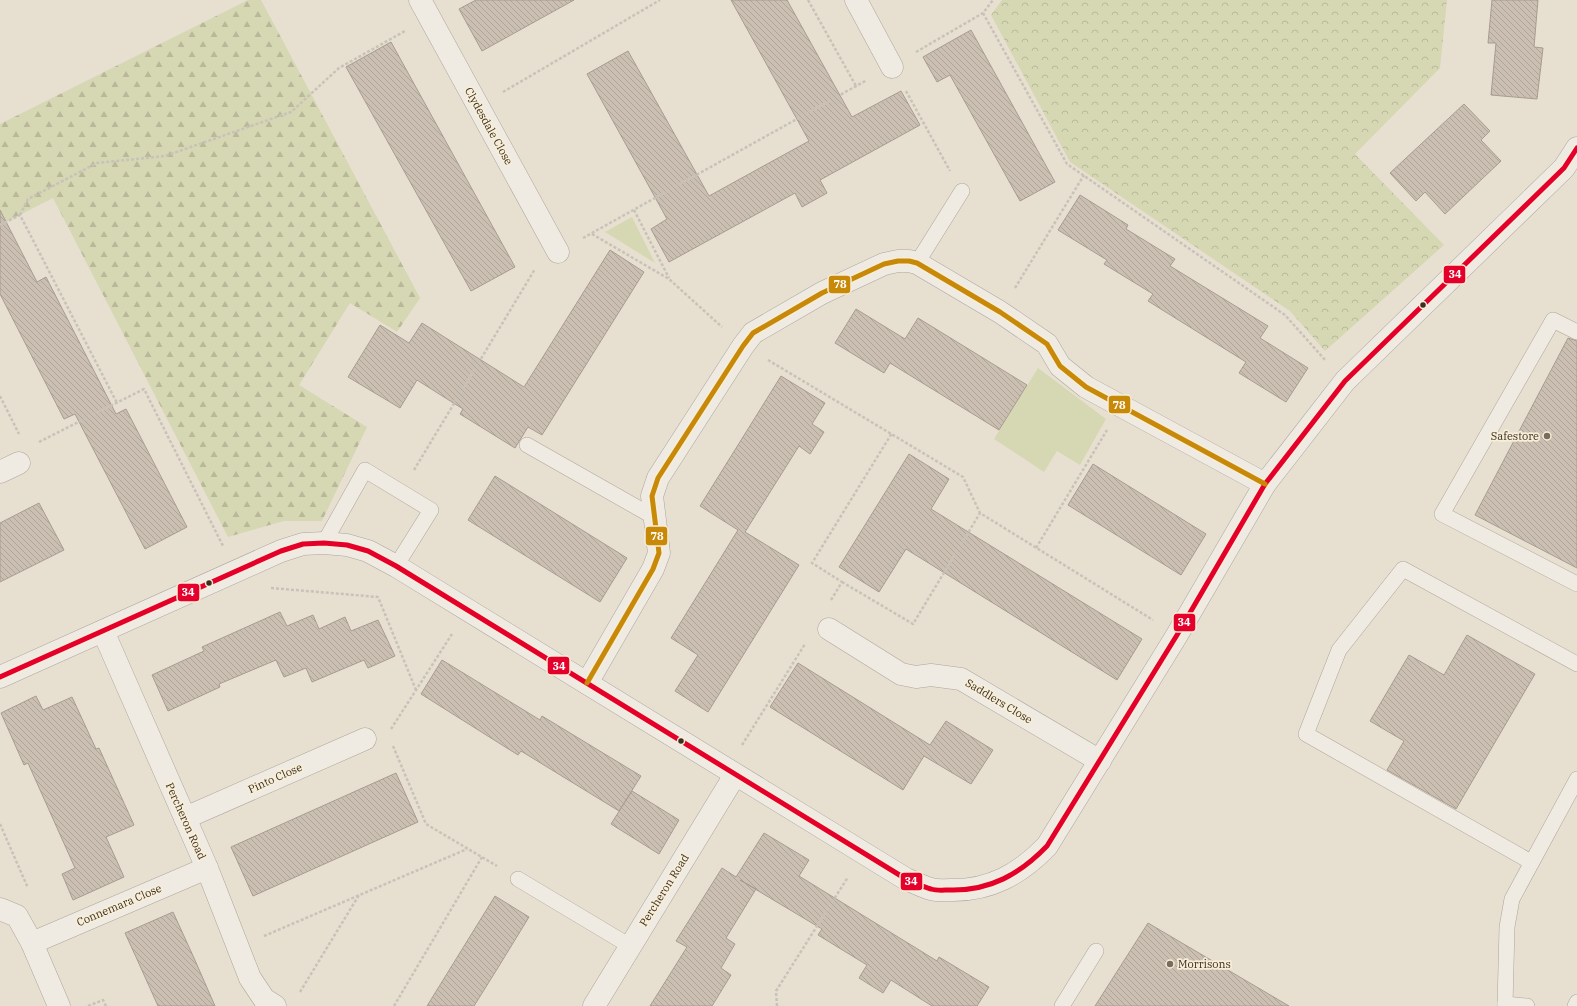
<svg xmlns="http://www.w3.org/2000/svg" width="1577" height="1006" viewBox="0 0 1577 1006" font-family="'IBM Plex Serif',serif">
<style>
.green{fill:#d6d7b3}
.forest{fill:url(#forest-firs)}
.park{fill:url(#park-crowns)}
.building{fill:url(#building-back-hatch);stroke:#a89c90}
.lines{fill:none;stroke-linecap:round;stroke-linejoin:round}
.lane-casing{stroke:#ada599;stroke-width:16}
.street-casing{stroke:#ada599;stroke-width:23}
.path{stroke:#c8c2b9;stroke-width:2.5;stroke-dasharray:3 2;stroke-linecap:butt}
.lane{stroke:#efebe3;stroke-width:15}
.street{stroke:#efebe3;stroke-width:22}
.bus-1-casing{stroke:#f7eed8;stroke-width:8}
.bus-2-casing{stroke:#f7eed8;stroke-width:8}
.bus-1{stroke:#e4002b;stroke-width:5}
.bus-2{stroke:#c88808;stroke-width:5}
.bus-dot{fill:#3d2e20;stroke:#f7eed8;stroke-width:1.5}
.poi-dot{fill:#786c5e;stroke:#f7eed8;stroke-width:1.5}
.labels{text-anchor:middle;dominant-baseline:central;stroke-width:3.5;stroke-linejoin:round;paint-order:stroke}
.street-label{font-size:11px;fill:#3d2e20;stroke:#f7eed8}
.poi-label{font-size:11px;fill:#3d2e20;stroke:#f7eed8;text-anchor:end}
.line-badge{stroke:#f7eed8;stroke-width:1.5}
.badge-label{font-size:11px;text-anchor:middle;font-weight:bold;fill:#fff}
</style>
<defs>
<pattern id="forest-firs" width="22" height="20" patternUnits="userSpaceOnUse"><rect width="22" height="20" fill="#d6d7b3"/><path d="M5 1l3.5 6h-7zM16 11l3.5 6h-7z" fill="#b9b99a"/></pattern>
<pattern id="park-crowns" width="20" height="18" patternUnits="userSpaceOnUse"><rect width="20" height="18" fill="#d6d7b3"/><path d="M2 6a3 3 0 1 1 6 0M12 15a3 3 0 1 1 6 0" fill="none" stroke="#b9b99a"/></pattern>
<pattern id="building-back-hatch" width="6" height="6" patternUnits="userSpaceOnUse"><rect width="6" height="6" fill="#cbbfb2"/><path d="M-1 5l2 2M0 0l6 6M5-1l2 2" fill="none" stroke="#afa499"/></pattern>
</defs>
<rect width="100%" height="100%" fill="#e7e0d1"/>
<!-- green -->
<g class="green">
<path d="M 632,217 L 655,263 L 605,232 Z"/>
<path d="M 1038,368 L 1106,419 L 1080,465 L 1057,451 L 1044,472 L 994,439 Z"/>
</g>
<!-- forest -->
<path class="forest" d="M 248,0 L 261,0 L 420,298 L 397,332 L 350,303 L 299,385 L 367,427 L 322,521 L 284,521 L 228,537 L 53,198 L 0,225 L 0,124 Z"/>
<!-- park -->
<path class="park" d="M 1002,0 L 1447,0 L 1440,68 L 1355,154 L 1444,245 L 1325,351 L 1290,311 L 1070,162 L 991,15 Z"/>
<!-- building -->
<g class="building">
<path d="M 476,0 L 574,0 L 482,51 L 459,9 Z"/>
<path d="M 731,0 L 787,0 L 852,117 L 901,91 L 920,125 L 820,180 L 827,193 L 802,207 L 795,193 L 669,262 L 651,229 L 667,219 L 587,74 L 628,51 L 709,196 L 809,141 Z"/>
<path d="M 1492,0 L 1538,0 L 1534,47 L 1543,48 L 1537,99 L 1491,95 L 1496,43 L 1488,43 Z"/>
<path d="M 971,30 L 1055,182 L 1020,201 L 950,75 L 937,82 L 923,57 Z"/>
<path d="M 391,42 L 515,267 L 471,291 L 346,67 Z"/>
<path d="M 1464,104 L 1490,131 L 1481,140 L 1501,161 L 1445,214 L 1425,192 L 1416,201 L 1390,173 Z"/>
<path d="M 1080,195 L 1128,225 L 1126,229 L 1175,259 L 1170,266 L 1268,326 L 1260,338 L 1308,368 L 1286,402 L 1239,373 L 1246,362 L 1148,301 L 1153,294 L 1104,264 L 1107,260 L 1058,230 Z"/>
<path d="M 0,210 L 37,282 L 46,277 L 116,414 L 126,409 L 187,527 L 145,549 L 75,414 L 64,419 L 0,294 Z"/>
<path d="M 610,250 L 644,272 L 542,435 L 528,427 L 515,448 L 460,414 L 463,409 L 417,380 L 400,408 L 348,377 L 380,325 L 409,343 L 422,323 L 524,387 Z"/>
<path d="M 856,309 L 905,339 L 918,318 L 1027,385 L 999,430 L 890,363 L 884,373 L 835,343 Z"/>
<path d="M 1568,338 L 1577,341 L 1577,568 L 1475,515 Z"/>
<path d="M 781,376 L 825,403 L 812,424 L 824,432 L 810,454 L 799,446 L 745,532 L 799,565 L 708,712 L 675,691 L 698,655 L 671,638 L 738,530 L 700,506 Z"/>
<path d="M 909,454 L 949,479 L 931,509 L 1142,639 L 1117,680 L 906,549 L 879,592 L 839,567 Z"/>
<path d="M 1093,464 L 1206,534 L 1181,575 L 1068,505 Z"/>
<path d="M 495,476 L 627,558 L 600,602 L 468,520 Z"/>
<path d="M 39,503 L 64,550 L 0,582 L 0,523 Z"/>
<path d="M 280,612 L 287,626 L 313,615 L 319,629 L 345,617 L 351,631 L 378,620 L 395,656 L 368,668 L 364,660 L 312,682 L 306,668 L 284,677 L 276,660 L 219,684 L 220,687 L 168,711 L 152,675 L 204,651 L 202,647 Z"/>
<path d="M 1467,635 L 1535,674 L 1456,809 L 1387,770 L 1404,741 L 1370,721 L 1409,655 L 1444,675 Z"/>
<path d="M 442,660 L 540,720 L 542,716 L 641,776 L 619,811 L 521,751 L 518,755 L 421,694 Z"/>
<path d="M 798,663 L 930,745 L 946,721 L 993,750 L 971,784 L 924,756 L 903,790 L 770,707 Z"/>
<path d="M 36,696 L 43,710 L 72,697 L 96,749 L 99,748 L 134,825 L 106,837 L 124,877 L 73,900 L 62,874 L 75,868 L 28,763 L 24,765 L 1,713 Z"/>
<path d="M 396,773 L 418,822 L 253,896 L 231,847 Z"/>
<path d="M 632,791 L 679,820 L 659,854 L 611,824 Z"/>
<path d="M 764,833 L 809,860 L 799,876 L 937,961 L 939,957 L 989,987 L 977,1006 L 932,1006 L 891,980 L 883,993 L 859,978 L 867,965 L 818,935 L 822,929 L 740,880 L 756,889 L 726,938 L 735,944 L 721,968 L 731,975 L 712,1006 L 650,1006 L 687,947 L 676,941 L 722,868 L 736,877 Z"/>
<path d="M 495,896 L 529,917 L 499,966 L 474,1006 L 427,1006 Z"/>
<path d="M 173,912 L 194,958 L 215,1006 L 158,1006 L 136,957 L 125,933 Z"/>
<path d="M 1148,923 L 1289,1006 L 1095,1006 Z"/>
</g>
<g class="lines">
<!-- lane casing -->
<g class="lane-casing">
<g id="lane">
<path d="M 917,263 L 962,191"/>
<path d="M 1577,332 L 1553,320 L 1442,514 L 1577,584"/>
<path d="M 527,445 L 654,517"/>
<path d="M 324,543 L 365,470 L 431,510 L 396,566"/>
<path d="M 1531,862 L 1306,734 L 1339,650 L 1403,569 L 1577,664"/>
<path d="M 518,879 L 630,946"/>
<path d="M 1505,1004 L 1527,1006"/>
<path d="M 1062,1006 L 1096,951"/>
<path d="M 1505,1006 L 1507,927 L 1512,899 L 1577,779"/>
<path d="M 1575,1006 L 1577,1002"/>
</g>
</g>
<!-- street casing -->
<g class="street-casing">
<g id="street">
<path d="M 420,0 L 558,252"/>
<path d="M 856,0 L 892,67"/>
<path d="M 0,472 L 19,463"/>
<path d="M 829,629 L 901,674 L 916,677 L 931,675 L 961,679 L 1100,761"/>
<path d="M 103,631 L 207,868 L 250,978 L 264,999 L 275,1006"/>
<path d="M 0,677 L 281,551 L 303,544 L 324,543 L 347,545 L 368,551 L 396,566 L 906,879 C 914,882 923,887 931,889 C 937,891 944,890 950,890 C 990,891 1020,874 1047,846 L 1177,635 L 1265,484 L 1345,381 L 1564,168 L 1577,148"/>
<path d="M 587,683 L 653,569 L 659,553 L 652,496 L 658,478 L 743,346 L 753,333 L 822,293 L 884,264 L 898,261 L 909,261 L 917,263 L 1000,312 L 1047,344 L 1060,366 L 1086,387 L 1265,484"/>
<path d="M 185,818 L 365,739"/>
<path d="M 0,909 L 17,916 L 32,943 L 59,1006"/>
<path d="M 32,943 L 207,868"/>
<path d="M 594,1006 L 735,775"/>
</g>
</g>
<!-- path -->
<g class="path">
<path d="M 808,0 L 856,86"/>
<path d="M 983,13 L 1067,164 L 1285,315 L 1326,361"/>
<path d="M 916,52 L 983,13 L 993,0"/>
<path d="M 906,91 L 950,171"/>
<path d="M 503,92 L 660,0"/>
<path d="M 634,210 L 669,278"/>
<path d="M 20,215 L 28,199 L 97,163 L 165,156 L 291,112 L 339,68 L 405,31"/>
<path d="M 0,225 L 20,215 L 117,403"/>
<path d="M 592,234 L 669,279 L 722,327"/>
<path d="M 583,238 L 867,80"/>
<path d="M 1015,288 L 1084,175"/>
<path d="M 768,360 L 963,477 L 980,513 L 1153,620"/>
<path d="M 0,396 L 19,434"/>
<path d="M 39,442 L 144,389 L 223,546"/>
<path d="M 414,470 L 535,269"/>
<path d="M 1036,548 L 1107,430"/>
<path d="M 842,582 L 913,624 L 980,513"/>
<path d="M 271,588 L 378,597 L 416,690"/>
<path d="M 831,600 L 842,582 L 812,563 L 892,433"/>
<path d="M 391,729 L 452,634"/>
<path d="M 742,745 L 805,644"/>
<path d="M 393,746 L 426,824 L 497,866"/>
<path d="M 0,824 L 28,888"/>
<path d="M 264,936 L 467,849"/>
<path d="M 300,992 L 359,895"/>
<path d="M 88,1006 L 103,1000 L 106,1006"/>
<path d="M 394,1006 L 482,857"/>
<path d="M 777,1006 L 776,991 L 848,877"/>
</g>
<!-- lane -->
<use href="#lane" class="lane"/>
<!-- street -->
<use href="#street" class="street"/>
<!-- bus-1 casing -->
<g class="bus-1-casing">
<path id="bus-1" d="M 0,677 L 281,551 L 303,544 L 324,543 L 347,545 L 368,551 L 396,566 L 906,879 C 914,882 923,887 931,889 C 937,891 944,890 950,890 C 990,891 1020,874 1047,846 L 1177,635 L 1265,484 L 1345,381 L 1564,168 L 1577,148"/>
</g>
<!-- bus-2 casing -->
<g class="bus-2-casing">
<path id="bus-2" d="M 587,683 L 653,569 L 659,553 L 652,496 L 658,478 L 743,346 L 753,333 L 822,293 L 884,264 L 898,261 L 909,261 L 917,263 L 1000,312 L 1047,344 L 1060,366 L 1086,387 L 1265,484"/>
</g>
<!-- bus-1 -->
<use href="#bus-1" class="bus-1"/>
<!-- bus-2 -->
<use href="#bus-2" class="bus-2"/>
</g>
<!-- markers -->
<g class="bus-dot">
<circle cx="1423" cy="305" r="3.5"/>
<circle cx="209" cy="583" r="3.5"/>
<circle cx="681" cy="741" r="3.5"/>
</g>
<g class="poi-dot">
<circle cx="1547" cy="436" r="4"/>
<circle cx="1170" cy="964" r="4"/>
</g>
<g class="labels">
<!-- street labels -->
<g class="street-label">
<text transform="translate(489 126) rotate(61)">Clydesdale Close</text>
<text transform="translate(999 701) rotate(31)">Saddlers Close</text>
<text transform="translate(275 778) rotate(-24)">Pinto Close</text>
<text transform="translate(186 821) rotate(66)">Percheron Road</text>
<text transform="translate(664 890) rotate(-58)">Percheron Road</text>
<text transform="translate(119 905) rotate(-23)">Connemara Close</text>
</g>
<!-- poi labels -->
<g class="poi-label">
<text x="1539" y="436">Safestore</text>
<text x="1178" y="964" text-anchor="start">Morrisons</text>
</g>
</g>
<g class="line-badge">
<rect x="1443" y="265" width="23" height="19" rx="4" fill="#e4002b"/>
<rect x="828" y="275" width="23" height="19" rx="4" fill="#c88808"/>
<rect x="1108" y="395" width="23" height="19" rx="4" fill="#c88808"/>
<rect x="645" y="526" width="23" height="20" rx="4" fill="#c88808"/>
<rect x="177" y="583" width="23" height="19" rx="4" fill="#e4002b"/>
<rect x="1173" y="613" width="23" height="19" rx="4" fill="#e4002b"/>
<rect x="547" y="656" width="23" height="19" rx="4" fill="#e4002b"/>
<rect x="900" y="872" width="23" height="19" rx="4" fill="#e4002b"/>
</g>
<g class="badge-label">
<text x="1455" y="278">34</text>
<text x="840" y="288">78</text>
<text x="1119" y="409">78</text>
<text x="657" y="540">78</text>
<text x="188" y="596">34</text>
<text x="1184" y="626">34</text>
<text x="559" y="670">34</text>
<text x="911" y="885">34</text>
</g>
</svg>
